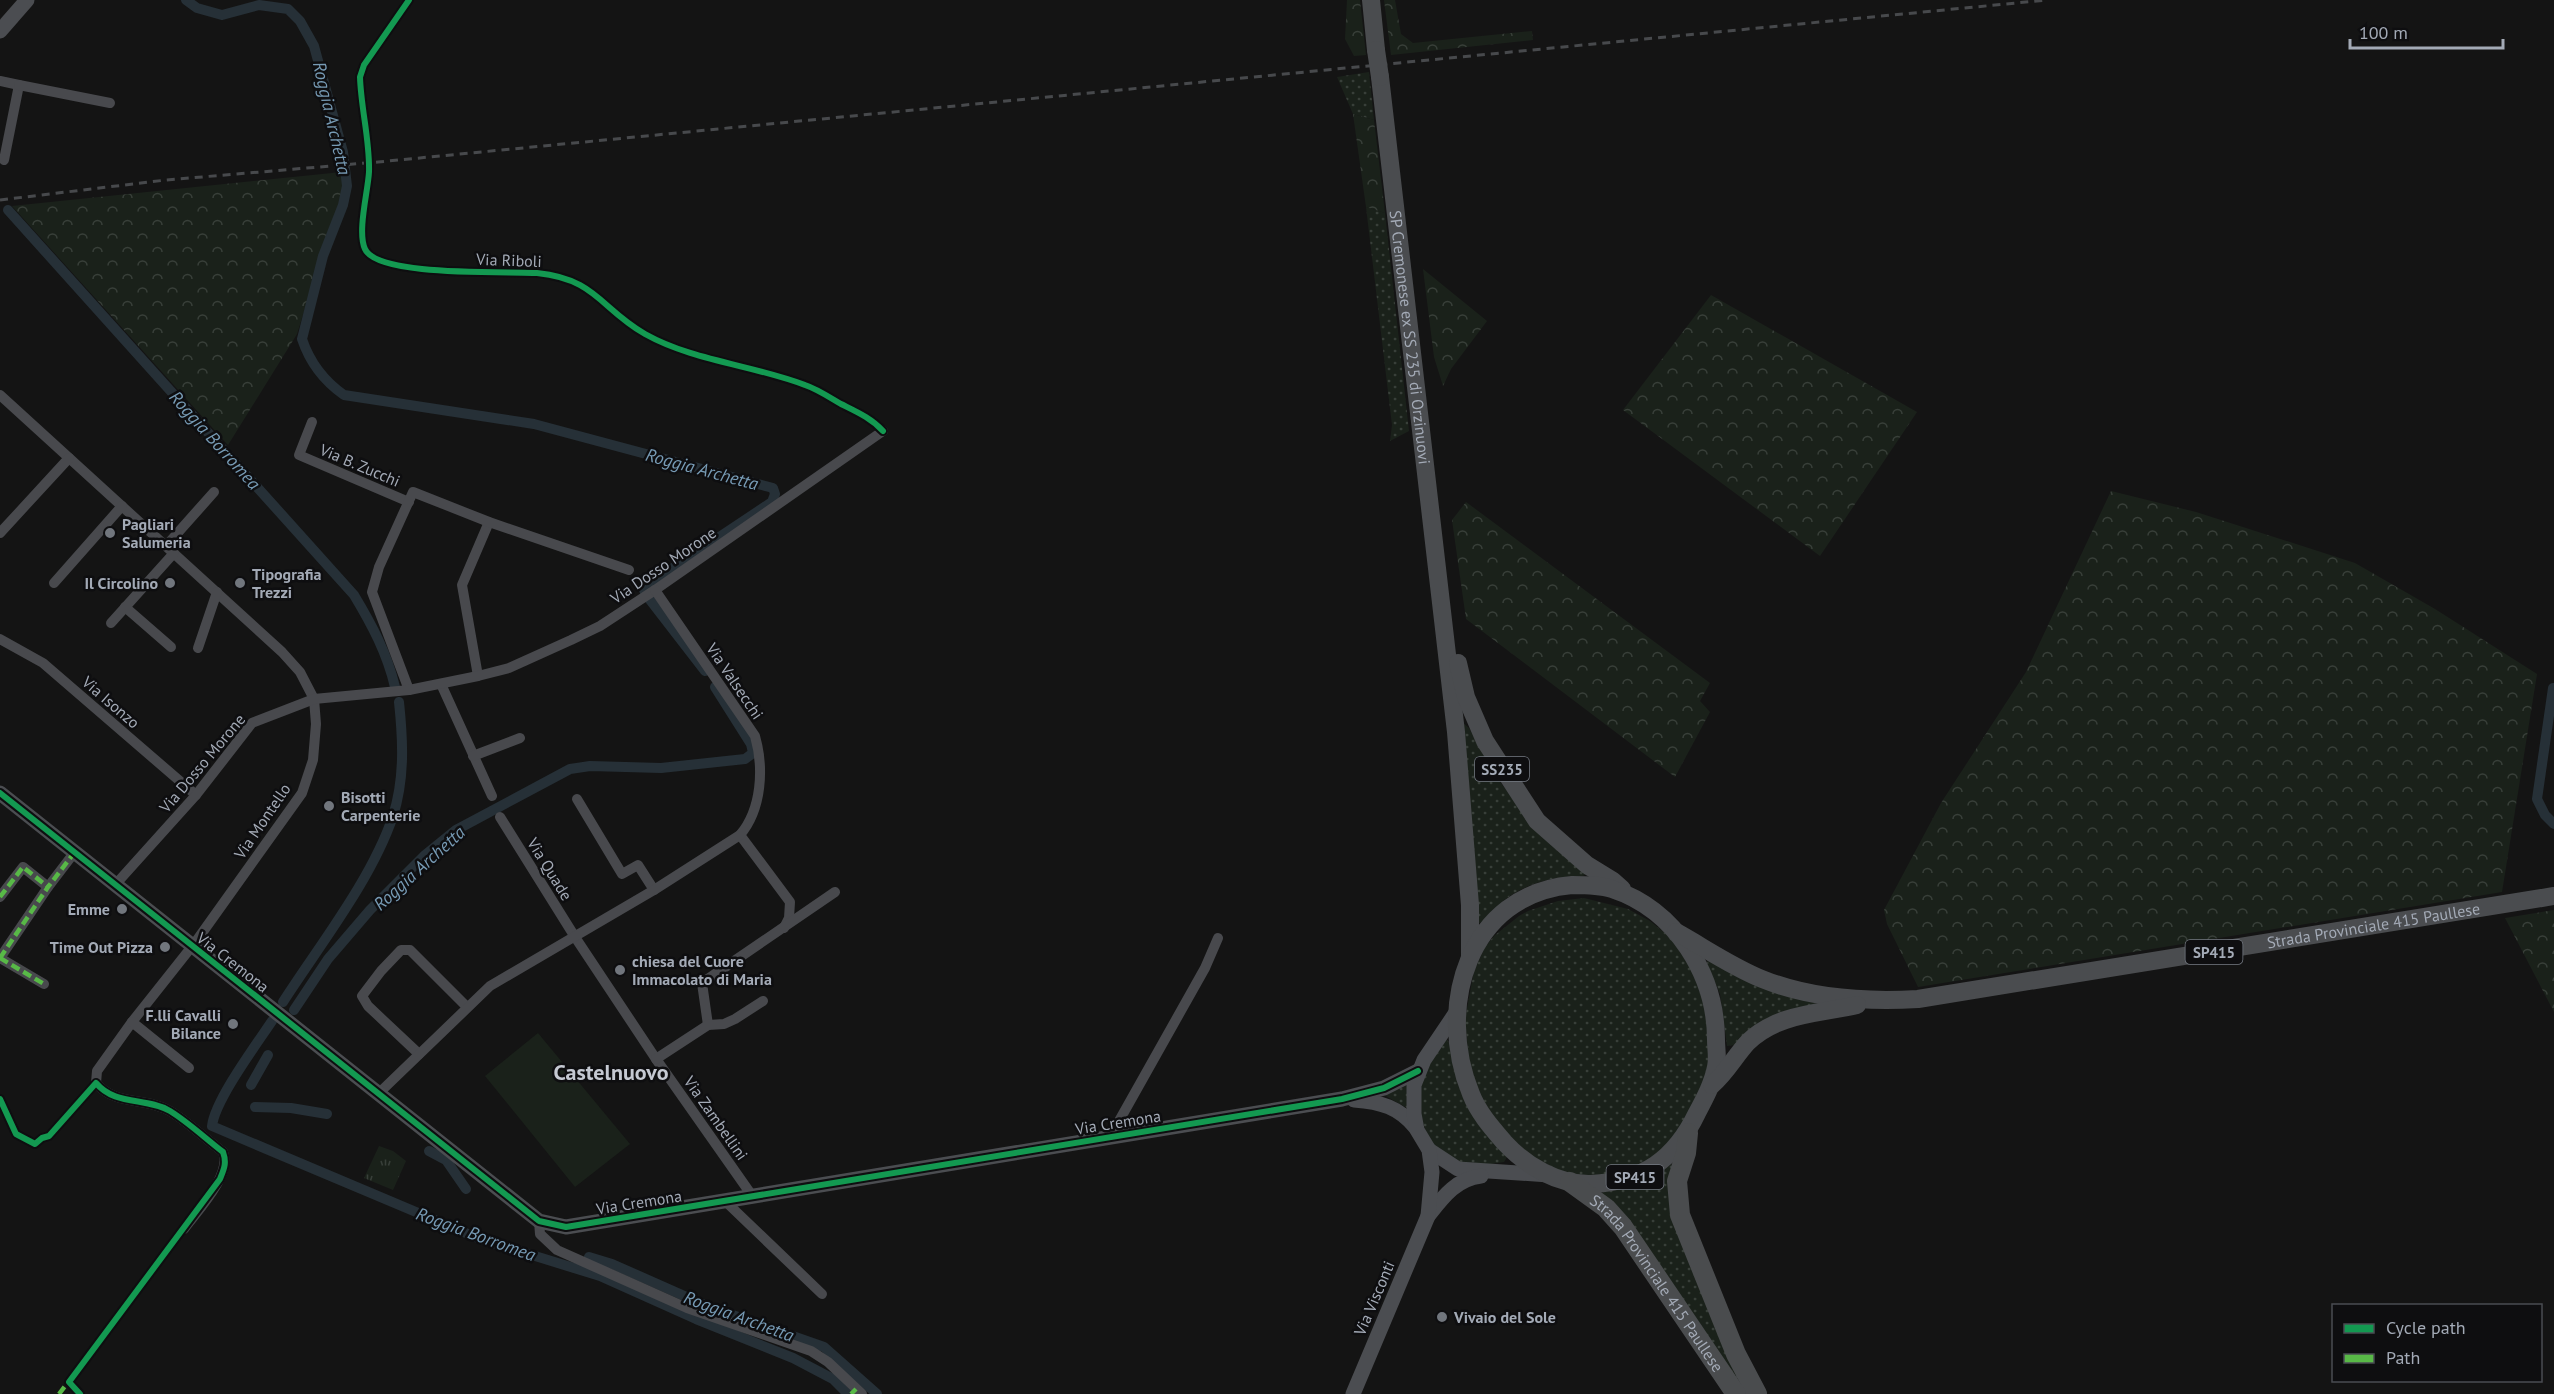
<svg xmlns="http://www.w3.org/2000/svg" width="2554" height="1394" viewBox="0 0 2554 1394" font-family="'PT Sans',sans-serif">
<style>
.grass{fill:url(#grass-dots)}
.forest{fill:url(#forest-crowns)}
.park{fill:url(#park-tufts)}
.garden{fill:#1a211a}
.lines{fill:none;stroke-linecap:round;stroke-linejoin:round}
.canal{stroke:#263037;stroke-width:10}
.street{stroke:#48494d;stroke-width:10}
.secondary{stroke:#4b4d51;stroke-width:15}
.primary{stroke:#4a4c4f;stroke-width:18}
.highway{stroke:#4a4c4e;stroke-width:20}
.rail{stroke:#47494c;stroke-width:3;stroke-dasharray:8 6;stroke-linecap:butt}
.primary-bridge{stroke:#4a4c4f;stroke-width:18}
.quiet{stroke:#58b947;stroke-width:4.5;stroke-dasharray:9 4.5;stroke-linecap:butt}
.cycleway-casing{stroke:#0e0e10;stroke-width:10}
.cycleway{stroke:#139951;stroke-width:6}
.poi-dot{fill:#71767d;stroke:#0e0e10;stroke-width:2}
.labels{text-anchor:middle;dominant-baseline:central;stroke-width:5;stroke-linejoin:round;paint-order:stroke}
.shield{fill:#0e0e10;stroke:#767b84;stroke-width:1.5}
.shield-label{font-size:15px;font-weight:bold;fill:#a3aab6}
.street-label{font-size:16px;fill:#a3aab6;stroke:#0e0e10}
.poi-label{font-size:16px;font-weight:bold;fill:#a3aab6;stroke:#0e0e10;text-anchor:start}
.water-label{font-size:18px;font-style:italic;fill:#779bb5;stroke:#0e0e10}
.district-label{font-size:22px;font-weight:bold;fill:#c5c9d2;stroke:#0e0e10}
</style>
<defs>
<pattern id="grass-dots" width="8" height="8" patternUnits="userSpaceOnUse" patternTransform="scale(1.5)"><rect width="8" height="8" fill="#1a211a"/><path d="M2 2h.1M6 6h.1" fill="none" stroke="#383f39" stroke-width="1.8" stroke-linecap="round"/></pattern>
<pattern id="forest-crowns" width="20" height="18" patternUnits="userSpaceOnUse" patternTransform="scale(1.5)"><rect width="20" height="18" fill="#1a211a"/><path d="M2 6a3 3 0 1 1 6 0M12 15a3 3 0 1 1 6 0" fill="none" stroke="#383f39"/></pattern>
<pattern id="park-tufts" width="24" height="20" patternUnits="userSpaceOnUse" patternTransform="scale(1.5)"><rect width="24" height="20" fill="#1a211a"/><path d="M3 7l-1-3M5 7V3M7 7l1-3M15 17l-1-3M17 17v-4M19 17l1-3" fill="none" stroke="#383f39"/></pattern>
</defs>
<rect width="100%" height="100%" fill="#141414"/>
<!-- grass -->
<g class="grass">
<path d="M 1369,72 L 1374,120 L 1353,114 L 1337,77 Z"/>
<path d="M 1366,207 L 1385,213 L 1409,431 L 1390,441 L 1392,425 Z"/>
<path d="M 1462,722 L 1469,728 L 1498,779 L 1522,811 L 1586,874 L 1583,876 C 1557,876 1529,882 1507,898 C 1497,905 1489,916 1480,923 L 1476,922 Z"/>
<path d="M 1584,898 L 1628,909 L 1650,921 L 1670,937 L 1696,976 L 1707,1000 L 1709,1084 L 1700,1106 L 1648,1165 L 1589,1179 L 1553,1169 L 1520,1149 L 1494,1118 L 1478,1094 L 1469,1062 L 1465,1019 L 1474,971 L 1485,947 L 1494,936 L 1519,916 L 1528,911 L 1558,901 Z"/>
<path d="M 1708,960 L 1816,1003 L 1815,1004 L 1734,1045 L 1727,1046 L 1720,994 L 1707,963 Z"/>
<path d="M 1447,1039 L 1507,1157 L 1504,1162 L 1471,1167 L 1441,1154 L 1428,1137 L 1420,1115 L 1420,1091 L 1423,1074 Z"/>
<path d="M 1410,1081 L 1407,1108 L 1384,1095 Z"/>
<path d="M 1673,1163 L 1669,1201 L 1672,1218 L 1741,1385 L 1601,1195 L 1603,1192 C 1629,1189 1652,1180 1673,1163 Z"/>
</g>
<!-- forest -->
<g class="forest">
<path d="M 1347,0 L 1360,0 L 1366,55 L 1354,56 L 1345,39 Z"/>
<path d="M 1384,0 L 1395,0 L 1401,34 L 1413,43 L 1532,31 L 1533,40 L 1391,55 Z"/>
<path d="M 1353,114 L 1374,120 L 1385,213 L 1366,207 Z"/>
<path d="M 342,172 L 343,183 L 339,208 L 322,254 L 297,334 L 228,445 L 12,206 Z"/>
<path d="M 1423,269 L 1487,321 L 1451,369 L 1443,386 L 1434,357 Z"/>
<path d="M 1711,295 L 1917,412 L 1820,556 L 1623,410 Z"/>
<path d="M 2111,491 L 2196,512 L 2355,563 L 2435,609 L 2537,674 L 2502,892 L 1918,987 L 1887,924 L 1884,910 L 1941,803 L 2026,672 Z"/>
<path d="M 1466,502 L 1710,683 L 1700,701 L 1710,712 L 1675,777 L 1466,619 L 1452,520 Z"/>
<path d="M 2554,910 L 2554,1012 L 2505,918 Z"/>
</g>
<!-- park -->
<path class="park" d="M 379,1146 L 393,1151 L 406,1161 L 393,1190 L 364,1178 Z"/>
<!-- garden -->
<path class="garden" d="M 538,1033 L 630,1144 L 575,1187 L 485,1076 Z"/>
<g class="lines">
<!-- canal -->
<g class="canal">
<path d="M 186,0 L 197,8 L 222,15 L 259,5 L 288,9 L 300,21 L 314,46 L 343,152 L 347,186 L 343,205 L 323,256 L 302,339 C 310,363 324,381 344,395 L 534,424 L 773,488 L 775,494 L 772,502 L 643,588 L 647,596 L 705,671"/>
<path d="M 8,210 L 354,595 C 372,625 387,653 395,687"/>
<path d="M 2553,688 L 2537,799 L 2545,815 L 2554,824"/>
<path d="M 283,1002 C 319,946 372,879 393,816 C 405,778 403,740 399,702"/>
<path d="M 294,1010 L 328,959 L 370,910 L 424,856 L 456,830 L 570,769 L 590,766 L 661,768 L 745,759 L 753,753 L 751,744 L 715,687"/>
<path d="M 272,1021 C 256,1045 215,1100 212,1126 L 480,1239 L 600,1276 L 696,1319 L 793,1358 L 833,1379 L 848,1394"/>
<path d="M 251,1085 L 268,1055"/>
<path d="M 255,1107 L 291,1108 L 327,1114"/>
<path d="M 429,1151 L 446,1160 L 466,1189"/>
<path d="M 589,1257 L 612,1264 L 707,1306 L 824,1347 L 877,1394"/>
</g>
<!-- street -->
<g class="street">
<path d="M 0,81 L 19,85 L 4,160"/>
<path d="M 19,85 L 110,103"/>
<path d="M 0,395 L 282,652 L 300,672 L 314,699 L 316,724 L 313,760 L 302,793 L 197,940 L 132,1022 L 97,1071 L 96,1083 C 115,1106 146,1097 170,1111 C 188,1122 206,1139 223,1152 C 232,1175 198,1210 184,1229"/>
<path d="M 312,422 L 299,455 L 409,502"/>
<path d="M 0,533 L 69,458"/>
<path d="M 166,546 L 214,492"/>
<path d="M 54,583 L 122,506"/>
<path d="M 125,607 L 171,647"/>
<path d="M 111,623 L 174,553"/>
<path d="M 0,639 L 43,663 L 196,795"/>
<path d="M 198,648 L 217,592"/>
<path d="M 478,676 L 462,585 L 489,522"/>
<path d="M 441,684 L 492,796"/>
<path d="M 409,690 L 372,592 L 379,567 L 413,492 L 489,522 L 629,570"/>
<path d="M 473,756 L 520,738"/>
<path d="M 577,799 L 622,874 L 638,865 L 654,890"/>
<path d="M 500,817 L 575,937 L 656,1059 L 753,1197"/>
<path d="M 740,835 L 790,902 L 789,918 L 784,928"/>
<path d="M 115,885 L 196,795 L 252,723 L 314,699 L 409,690 L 478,676 L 509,668 L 571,640 L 600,626 L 655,590 L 883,431"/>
<path d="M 0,897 L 23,867 L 48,887"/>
<path d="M 0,958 L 48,887 L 74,853"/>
<path d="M 0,958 L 44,984"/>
<path d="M 132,1022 L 189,1068"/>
<path d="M 708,1025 L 702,983 L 835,892"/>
<path d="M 419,1054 L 368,1006 L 362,996 L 381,971 L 401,950 L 410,950 L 467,1007"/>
<path d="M 656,1059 L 708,1025 L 724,1024 L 735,1019 L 763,1001"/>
<path d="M 378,1094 L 490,986 L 654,890 L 740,835 C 762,809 764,768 755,736 L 655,590"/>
<path d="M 1110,1137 L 1205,968 L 1218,938"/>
<path d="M 725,1201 L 822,1294"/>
<path d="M 539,1221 L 540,1234 L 557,1250 L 687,1308 L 811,1351 L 828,1362 L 862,1394"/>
</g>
<!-- secondary -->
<g class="secondary">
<path d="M 0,31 L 27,0"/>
<path d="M 0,793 L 539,1221 L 566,1227 L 1342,1099 L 1384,1088 L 1418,1071"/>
<path d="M 1354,1100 C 1381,1102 1399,1107 1416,1128"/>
<path d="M 1429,1150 L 1458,1169 L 1549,1175"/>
<path d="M 1428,1216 C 1443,1197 1456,1179 1481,1176"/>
<path d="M 1353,1394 L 1428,1216 L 1432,1172 L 1429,1150 L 1417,1130 L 1414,1114 L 1414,1085 L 1424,1060 L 1457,1011"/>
</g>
<!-- primary -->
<g class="primary">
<path d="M 1371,0 L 1376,50"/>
<path id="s1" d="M 1380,77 L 1456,732 L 1470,905 L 1470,956"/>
<path d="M 1458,663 L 1466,697 L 1485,741 L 1537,821 L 1587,865 L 1613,881 L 1622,889"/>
<path d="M 1572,885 C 1586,885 1600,885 1612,889 C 1676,910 1716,975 1716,1040 C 1716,1049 1718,1058 1716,1067 C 1713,1083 1705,1098 1697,1113 C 1675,1159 1643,1182 1591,1184 C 1558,1185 1526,1166 1504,1142 C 1491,1127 1478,1112 1471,1094 C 1435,1007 1468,894 1572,885 Z"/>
<path id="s2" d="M 1676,932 C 1705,948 1732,967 1762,979 C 1811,999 1865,1002 1918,999 L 2554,896"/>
<path d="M 1712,1085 C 1727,1072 1735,1056 1748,1042 C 1778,1013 1819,1014 1857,1005"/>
</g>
<!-- highway -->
<g class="highway">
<path d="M 1688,1133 L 1686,1153 L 1677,1181 L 1680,1215 L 1736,1354 L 1757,1394"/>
<path id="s3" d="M 1570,1182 L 1606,1208 L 1623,1227 L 1736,1394"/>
</g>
<!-- rail -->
<path class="rail" d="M 0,200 L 166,180 L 378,162 L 2047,0"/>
<!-- primary-bridge -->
<path class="primary-bridge" d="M 1376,50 L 1380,77"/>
<!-- quiet -->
<g class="quiet">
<path d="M 0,897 L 23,867 L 48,887"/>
<path d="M 0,958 L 48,887 L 74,853"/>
<path d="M 0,958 L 44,984"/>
<path d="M 59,1394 L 72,1377"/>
<path d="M 851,1394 L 856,1389"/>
</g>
<!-- cycleway casing -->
<g class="cycleway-casing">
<g id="cycleway">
<path d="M 409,0 L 364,65 L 360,77 C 361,109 370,141 369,172 C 368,191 357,232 365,249 C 377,277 507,271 537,273 C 596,279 600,308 645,334 C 693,361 753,365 805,385 C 817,389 829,397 841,404 C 857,412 871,418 883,431"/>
<path d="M 0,793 L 539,1221 L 566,1227 L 1342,1099 L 1384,1088 L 1418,1071"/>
<path d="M 0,1099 L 16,1134 L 35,1144 L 42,1138 L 49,1136 L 96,1083 C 115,1106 146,1097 170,1111 C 188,1122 206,1139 223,1152 C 227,1163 224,1169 220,1179 L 69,1382 L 80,1394"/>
</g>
</g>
<!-- cycleway -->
<use href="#cycleway" class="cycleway"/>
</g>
<!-- markers -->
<g class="poi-dot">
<circle cx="110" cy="533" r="6"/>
<circle cx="170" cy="583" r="6"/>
<circle cx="240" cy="583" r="6"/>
<circle cx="329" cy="806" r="6"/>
<circle cx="122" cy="909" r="6"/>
<circle cx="165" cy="947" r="6"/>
<circle cx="620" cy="970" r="6"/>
<circle cx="233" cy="1024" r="6"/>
<circle cx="1442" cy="1317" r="6"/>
</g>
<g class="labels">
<!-- shield labels -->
<g class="shield">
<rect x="1475" y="757" width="54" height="24" rx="4.5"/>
<rect x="2185.5" y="940" width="57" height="24" rx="4.5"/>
<rect x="1606.5" y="1165" width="57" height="24" rx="4.5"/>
</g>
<g class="shield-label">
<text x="1502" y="769">SS235</text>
<text x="2214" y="952">SP415</text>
<text x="1635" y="1177">SP415</text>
</g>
<!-- street labels -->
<g class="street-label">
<text transform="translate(509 260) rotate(2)">Via Riboli</text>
<text stroke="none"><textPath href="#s1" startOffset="262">SP Cremonese ex SS 235 di Orzinuovi</textPath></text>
<text transform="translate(360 465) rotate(23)">Via B. Zucchi</text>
<text transform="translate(663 565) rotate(-34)">Via Dosso Morone</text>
<text transform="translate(735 681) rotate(56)">Via Valsecchi</text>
<text transform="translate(111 702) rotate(41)">Via Isonzo</text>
<text transform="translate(202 763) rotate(-50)">Via Dosso Morone</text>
<text transform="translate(262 821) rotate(-56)">Via Montello</text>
<text transform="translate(550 869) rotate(58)">Via Quade</text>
<text stroke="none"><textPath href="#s2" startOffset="718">Strada Provinciale 415 Paullese</textPath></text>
<text transform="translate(233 962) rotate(38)">Via Cremona</text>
<text transform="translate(716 1118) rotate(55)">Via Zambellini</text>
<text transform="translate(1118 1122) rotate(-9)">Via Cremona</text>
<text transform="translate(639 1202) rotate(-9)">Via Cremona</text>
<text stroke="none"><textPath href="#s3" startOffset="135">Strada Provinciale 415 Paullese</textPath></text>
<text transform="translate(1374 1298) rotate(-67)">Via Visconti</text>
</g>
<!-- poi labels -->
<g class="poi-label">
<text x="122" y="524">Pagliari<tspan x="122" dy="18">Salumeria</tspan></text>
<text x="252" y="574">Tipografia<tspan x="252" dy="18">Trezzi</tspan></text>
<text x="158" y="583" text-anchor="end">Il Circolino</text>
<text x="341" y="797">Bisotti<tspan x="341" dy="18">Carpenterie</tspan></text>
<text x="110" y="909" text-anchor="end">Emme</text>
<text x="153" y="947" text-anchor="end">Time Out Pizza</text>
<text x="632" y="961">chiesa del Cuore<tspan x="632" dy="18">Immacolato di Maria</tspan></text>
<text x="221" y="1015" text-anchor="end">F.lli Cavalli<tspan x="221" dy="18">Bilance</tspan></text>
<text x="1454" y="1317">Vivaio del Sole</text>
</g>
<!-- water labels -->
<g class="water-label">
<text transform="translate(332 118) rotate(77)">Roggia Archetta</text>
<text transform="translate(215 440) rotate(48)">Roggia Borromea</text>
<text transform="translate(702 469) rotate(15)">Roggia Archetta</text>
<text transform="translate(419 868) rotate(-42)">Roggia Archetta</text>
<text transform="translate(476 1234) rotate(20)">Roggia Borromea</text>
<text transform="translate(739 1316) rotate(20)">Roggia Archetta</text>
</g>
<!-- district labels -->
<g class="district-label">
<text x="611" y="1072">Castelnuovo</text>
</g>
</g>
<!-- legend -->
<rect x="2332" y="1304" width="210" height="78" fill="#0e0e10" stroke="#4a4c52" stroke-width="1.5"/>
<rect x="2344" y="1324" width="30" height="9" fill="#139951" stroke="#4a4c52" stroke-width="1.5"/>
<text x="2386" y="1334" font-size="18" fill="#a3aab6">Cycle path</text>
<rect x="2344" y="1354" width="30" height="9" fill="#58b947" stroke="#4a4c52" stroke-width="1.5"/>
<text x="2386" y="1364" font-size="18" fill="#a3aab6">Path</text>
<!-- scale -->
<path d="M2350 39v9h153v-9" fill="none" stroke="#a3aab6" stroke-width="3"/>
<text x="2359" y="39" font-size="18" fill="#a3aab6" stroke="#0e0e10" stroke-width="4.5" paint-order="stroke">100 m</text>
</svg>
